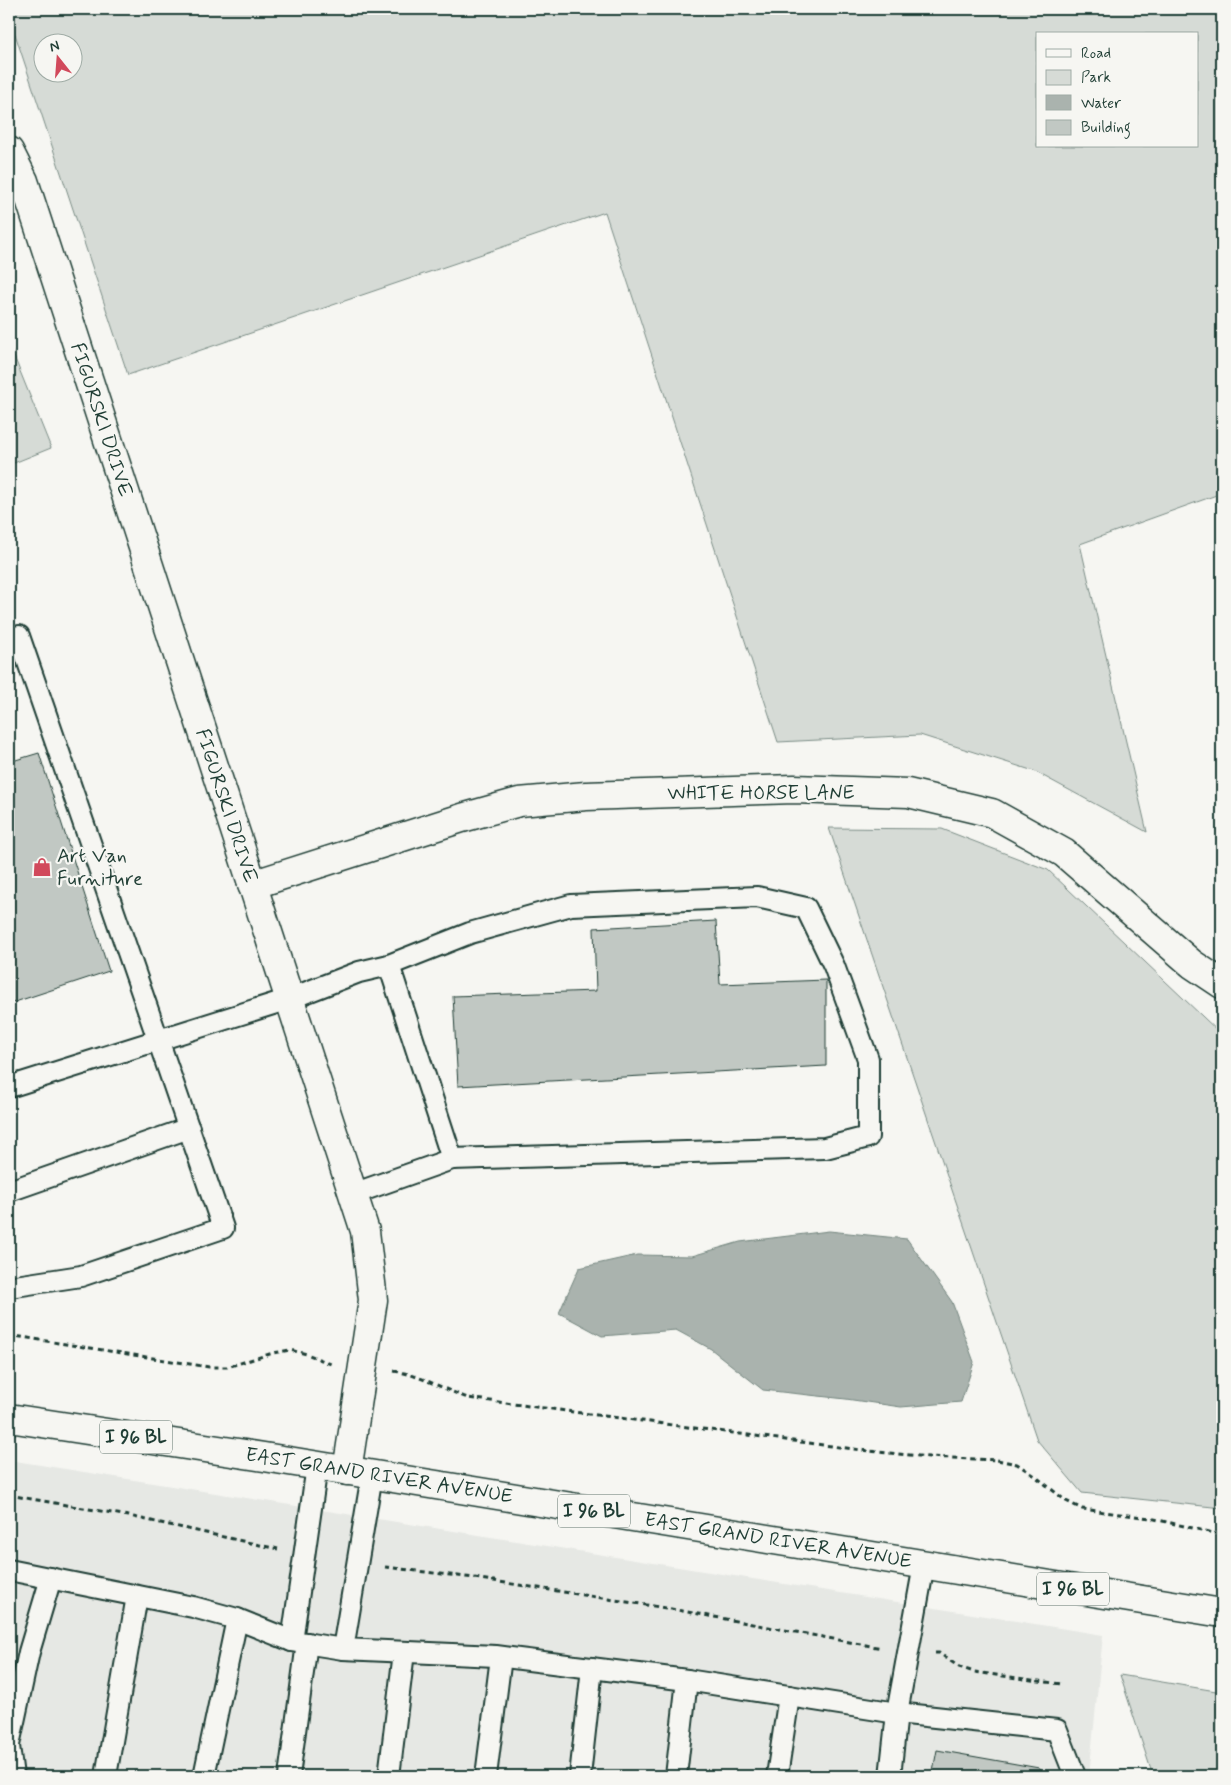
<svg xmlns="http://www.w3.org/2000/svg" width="1231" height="1785" viewBox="0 0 1231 1785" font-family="Mynerve,sans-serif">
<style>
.built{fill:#e6e8e4}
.green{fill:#d6dbd6;stroke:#7a8c85;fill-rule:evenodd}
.water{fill:#aab3ae;stroke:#72847d}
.building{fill:#c1c8c3;stroke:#1f3d34}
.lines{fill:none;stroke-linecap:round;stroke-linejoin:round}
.lane-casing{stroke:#1f3d34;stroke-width:24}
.street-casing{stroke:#1f3d34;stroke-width:31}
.primary-casing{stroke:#1f3d34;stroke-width:31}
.path{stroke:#1f3d34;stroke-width:3;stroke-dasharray:5 4;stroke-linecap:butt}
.lane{stroke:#f6f6f2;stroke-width:20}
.street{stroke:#f6f6f2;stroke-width:28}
.primary{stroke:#f6f6f2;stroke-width:28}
.labels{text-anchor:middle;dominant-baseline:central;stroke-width:4.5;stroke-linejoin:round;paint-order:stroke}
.shield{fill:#f6f6f2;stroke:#60746d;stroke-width:1}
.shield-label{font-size:19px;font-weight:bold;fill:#1f3d34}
.street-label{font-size:20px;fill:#1f3d34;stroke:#f6f6f2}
.poi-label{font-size:20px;fill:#1f3d34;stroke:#f6f6f2;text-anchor:start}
</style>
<rect width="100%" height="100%" fill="#f6f6f2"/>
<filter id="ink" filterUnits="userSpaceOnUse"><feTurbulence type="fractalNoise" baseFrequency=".02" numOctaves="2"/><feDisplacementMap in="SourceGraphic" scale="10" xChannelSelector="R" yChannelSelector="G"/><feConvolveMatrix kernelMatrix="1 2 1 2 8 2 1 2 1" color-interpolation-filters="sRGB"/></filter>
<g filter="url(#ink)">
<!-- built -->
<path class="built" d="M 9,1460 L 1103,1635 L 1089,1776 L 9,1776 Z"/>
<!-- green -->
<g class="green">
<path d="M 9,9 L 1222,9 L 1222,493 L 1080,544 L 1147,832 L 1034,771 L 920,735 L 778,742 L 605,212 L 128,375 L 9,16 ZM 1037,34 L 1197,34 L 1197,146 L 1037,146 ZM 42,42 L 72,42 L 72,72 L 42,72 Z"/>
<path d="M 9,344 L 51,448 L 9,465 Z"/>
<path d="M 829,828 L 942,829 L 1048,870 L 1222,1035 L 1222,1508 L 1082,1493 L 1037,1440 Z"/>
<path d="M 1120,1675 L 1222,1692 L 1222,1776 L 1153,1776 Z"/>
</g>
<!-- water -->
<path class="water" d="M 829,1231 L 907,1239 L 952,1302 L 974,1362 L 961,1402 L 901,1407 L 846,1399 L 763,1390 L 711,1349 L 676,1330 L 602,1336 L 559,1313 L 579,1268 L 637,1255 L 692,1256 L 740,1242 Z"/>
<!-- building -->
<g class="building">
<path d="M 39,753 L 109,971 L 9,1004 L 9,762 Z"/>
<path d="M 716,921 L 720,984 L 826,980 L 826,1066 L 458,1086 L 453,996 L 596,991 L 594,928 Z"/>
<path d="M 937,1750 L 1039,1768 L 1046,1776 L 932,1776 Z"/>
</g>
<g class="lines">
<!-- lane casing -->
<g class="lane-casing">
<g id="lane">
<path d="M 389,965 L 470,933 L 571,905 L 757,897 L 806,908 L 834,966 L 868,1059 L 868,1137 L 825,1148 L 452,1159"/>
<path d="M 9,1087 L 289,999 L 359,972 L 389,965 L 452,1159 L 353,1194"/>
<path d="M 9,1191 L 189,1128"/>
<path d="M 9,1287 L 81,1276 L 223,1228 L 19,636"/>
<path d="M 9,1570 L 193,1607 L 237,1619 L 292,1641 L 343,1649 L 496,1656 L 687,1680 L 897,1713 L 924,1565"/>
<path d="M 292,1641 L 317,1466"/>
<path d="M 343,1649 L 372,1475"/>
<path d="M 9,1745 L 29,1652 L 51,1578"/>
<path d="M 9,1746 L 13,1776"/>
<path d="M 106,1776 L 137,1596"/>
<path d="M 204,1776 L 237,1619"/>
<path d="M 289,1776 L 307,1643"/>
<path d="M 389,1776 L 404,1652"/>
<path d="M 486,1776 L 501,1657"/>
<path d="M 580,1776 L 592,1668"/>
<path d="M 676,1776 L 687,1680"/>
<path d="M 777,1776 L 789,1696"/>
<path d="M 890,1776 L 897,1713 L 1057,1730 L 1075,1776"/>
</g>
</g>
<!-- street casing -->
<g class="street-casing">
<g id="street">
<path d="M 9,151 L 24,181 L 365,1231 L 373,1300 L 347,1471"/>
<path d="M 252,885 L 462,818 L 519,802 L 586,796 L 794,789 L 908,793 L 992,813 L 1064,853 L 1192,964 L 1222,984"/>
</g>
</g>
<!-- primary casing -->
<g class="primary-casing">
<path id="primary" d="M 9,1418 L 264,1457 L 1222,1613"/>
</g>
<!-- path -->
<g class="path">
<path d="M 9,1335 L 209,1367 L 227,1367 L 273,1353 L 290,1350 L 307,1354 L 333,1365"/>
<path d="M 394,1371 C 420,1375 443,1389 468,1398 L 869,1451 L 929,1457 L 997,1460 L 1017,1464 L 1035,1476 L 1066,1501 L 1082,1509 L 1150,1518 L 1222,1535"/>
<path d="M 9,1495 L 129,1516 L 278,1549"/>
<path d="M 385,1567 L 474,1578 L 666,1608 L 882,1648"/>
<path d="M 935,1653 L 939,1653 L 959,1667 L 974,1672 L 1061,1684"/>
</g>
<!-- lane -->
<use href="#lane" class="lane"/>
<!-- street -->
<use href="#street" class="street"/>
<!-- primary -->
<use href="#primary" class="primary"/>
</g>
</g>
<!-- icons -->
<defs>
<g id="shop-bare" transform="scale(1.5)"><path d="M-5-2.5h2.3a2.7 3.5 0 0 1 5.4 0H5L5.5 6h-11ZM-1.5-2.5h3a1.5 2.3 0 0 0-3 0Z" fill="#d1495b" stroke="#f6f6f2" stroke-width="2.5" paint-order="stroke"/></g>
</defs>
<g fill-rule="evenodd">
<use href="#shop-bare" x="42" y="867"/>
</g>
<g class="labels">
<!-- shield labels -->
<g class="shield">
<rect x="100" y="1420.5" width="72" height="33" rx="4"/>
<rect x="558" y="1494.5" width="72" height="33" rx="4"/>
<rect x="1037" y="1572.5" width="72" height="33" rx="4"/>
</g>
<g class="shield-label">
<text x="136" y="1437">I 96 BL</text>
<text x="594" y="1511">I 96 BL</text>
<text x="1073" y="1589">I 96 BL</text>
</g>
<!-- street labels -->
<g class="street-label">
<text transform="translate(101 420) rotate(72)">FIGURSKI DRIVE</text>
<text x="761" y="793">WHITE HORSE LANE</text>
<text transform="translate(226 806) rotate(72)">FIGURSKI DRIVE</text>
<text transform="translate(379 1476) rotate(9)">EAST GRAND RIVER AVENUE</text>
<text transform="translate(778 1541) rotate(9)">EAST GRAND RIVER AVENUE</text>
</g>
<!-- poi labels -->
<g class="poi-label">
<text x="57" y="856">Art Van<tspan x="57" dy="23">Furniture</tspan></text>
</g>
</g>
<!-- margin -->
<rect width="1231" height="1785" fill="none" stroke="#f6f6f2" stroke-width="30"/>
<rect x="15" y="15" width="1201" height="1755" fill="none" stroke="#1f3d34" stroke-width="2" filter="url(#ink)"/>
<!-- legend -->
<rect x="1036" y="32" width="162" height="115" fill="#f6f6f2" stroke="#a0aca6"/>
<rect x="1046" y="49" width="25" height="8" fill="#f6f6f2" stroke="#a0aca6"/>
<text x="1081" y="58" font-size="15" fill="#1f3d34">Road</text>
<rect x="1046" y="70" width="25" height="15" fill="#d6dbd6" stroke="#a0aca6"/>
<text x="1081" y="82" font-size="15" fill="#1f3d34">Park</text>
<rect x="1046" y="95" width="25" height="15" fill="#aab3ae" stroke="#a0aca6"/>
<text x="1081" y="108" font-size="15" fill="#1f3d34">Water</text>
<rect x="1046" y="120" width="25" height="15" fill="#c1c8c3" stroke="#a0aca6"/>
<text x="1081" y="132" font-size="15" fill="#1f3d34">Building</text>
<!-- north arrow -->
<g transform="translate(58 58) rotate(343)"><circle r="24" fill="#f6f6f2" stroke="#a0aca6"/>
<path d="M0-4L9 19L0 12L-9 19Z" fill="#d1495b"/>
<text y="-8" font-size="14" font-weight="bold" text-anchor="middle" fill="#1f3d34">N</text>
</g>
</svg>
